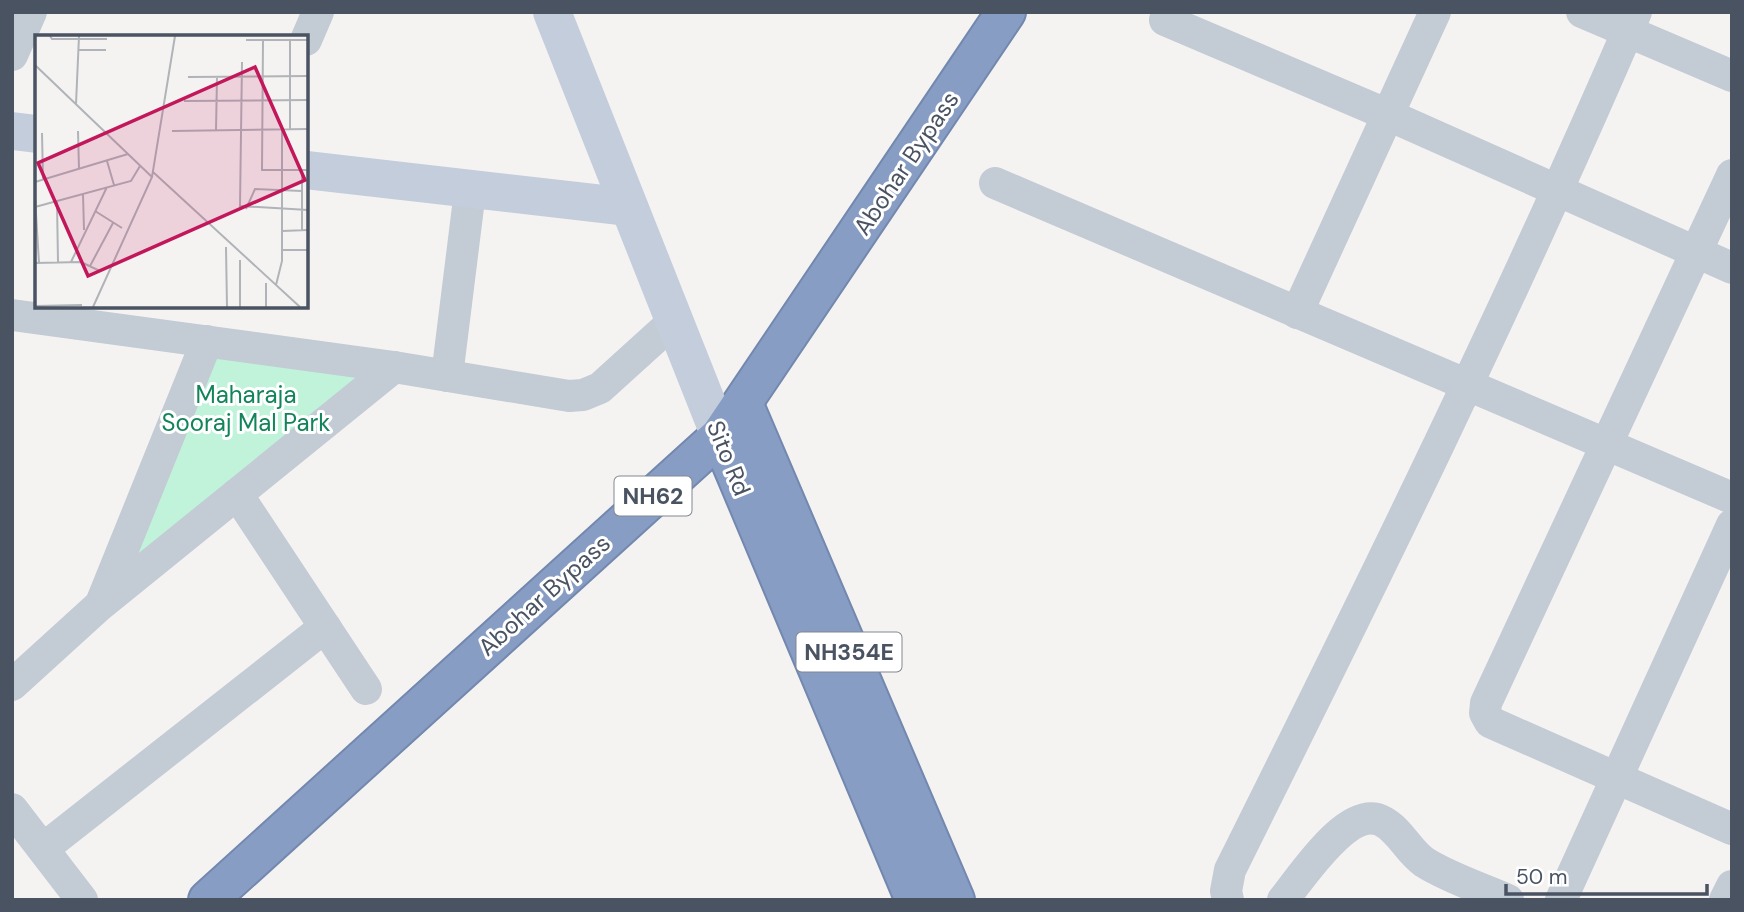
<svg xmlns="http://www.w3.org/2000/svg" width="1744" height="912" viewBox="0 0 1744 912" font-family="'DM Sans',sans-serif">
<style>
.green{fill:#c0f3da}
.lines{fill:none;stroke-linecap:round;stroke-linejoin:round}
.highway-casing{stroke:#7388af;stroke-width:42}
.street{stroke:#c3cbd4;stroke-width:32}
.secondary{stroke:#c4cddc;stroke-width:38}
.highway{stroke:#889dc3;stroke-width:38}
.labels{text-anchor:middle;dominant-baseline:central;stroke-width:6;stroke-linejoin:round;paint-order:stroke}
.shield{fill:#fff;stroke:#808790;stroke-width:2}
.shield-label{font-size:23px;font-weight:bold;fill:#495361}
.street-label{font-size:24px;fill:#495361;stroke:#fff}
.park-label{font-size:24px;fill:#128459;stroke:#fff}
.inset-road{fill:none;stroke:#b0b3b8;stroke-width:2}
.view{fill:#c2185b;fill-opacity:0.15;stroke:#c2185b;stroke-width:3.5}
.inset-edge{fill:none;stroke:#495361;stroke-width:3.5}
</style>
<rect width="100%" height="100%" fill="#f5f3f2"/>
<!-- green -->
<path class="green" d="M 212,351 L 374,373 L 119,579 Z"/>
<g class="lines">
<!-- highway casing -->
<g class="highway-casing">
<g id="highway">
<path d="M 743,403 L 955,900"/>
<path d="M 720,436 L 915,900"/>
<path d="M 208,900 L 720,436 L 1006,12"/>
</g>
</g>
<!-- street -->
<g class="street">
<path d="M 1582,12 L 1732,76"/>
<path d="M 1165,20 L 1386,114 L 1732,268"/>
<path d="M 306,40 L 318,12"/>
<path d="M 12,55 L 31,12"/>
<path d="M 1732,175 L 1486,703 L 1485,713 L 1490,722 L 1732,829"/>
<path d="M 995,183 L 1732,498"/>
<path d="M 1297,313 L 1435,12"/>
<path d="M 12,315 L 394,367 L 569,396 L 583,395 L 600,388 L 674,321"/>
<path d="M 447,376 L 470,191"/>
<path d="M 237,494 L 366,689"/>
<path d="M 102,601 L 207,341"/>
<path d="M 12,685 L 100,605 L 394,367"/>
<path d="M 12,809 L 82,900"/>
<path d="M 44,848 L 325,627"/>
<path d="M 1228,900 L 1226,891 L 1230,870 C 1371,587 1511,303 1636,12"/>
<path d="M 1283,900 C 1302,877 1348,804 1382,821 C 1400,830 1408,851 1424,862 C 1449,878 1481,888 1508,900"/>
<path d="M 1561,900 L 1732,525"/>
<path d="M 1725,900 L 1732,886"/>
</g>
<!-- secondary -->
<g class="secondary">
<path d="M 552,12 L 720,436"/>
<path d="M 12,131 L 37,134"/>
<path d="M 306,170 L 629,207"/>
</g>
<!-- highway -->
<use href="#highway" class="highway"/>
</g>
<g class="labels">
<!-- shield labels -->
<g class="shield">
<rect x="614.5" y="476.5" width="77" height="39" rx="5"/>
<rect x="796.5" y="632.5" width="105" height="39" rx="5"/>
</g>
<g class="shield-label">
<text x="653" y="496">NH62</text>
<text x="849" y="652">NH354E</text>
</g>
<!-- street labels -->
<g class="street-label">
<text transform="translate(906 163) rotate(-56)">Abohar Bypass</text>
<text transform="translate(729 458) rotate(68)">Sito Rd</text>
<text transform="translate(544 595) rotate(-42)">Abohar Bypass</text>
</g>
<!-- park labels -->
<g class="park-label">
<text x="246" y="394">Maharaja<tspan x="246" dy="28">Sooraj Mal Park</tspan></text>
</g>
</g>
<!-- overview -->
<g transform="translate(35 35)">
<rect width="273" height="273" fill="#f5f3f2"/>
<path class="inset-road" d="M 15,1 L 17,4 L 72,4M 255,4 L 255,94M 211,5 L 273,5M 228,5 L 227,135 L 273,135M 43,15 L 71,15M 207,27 L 205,171 L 273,175M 0,30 L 117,142M 153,42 L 273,41M 149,66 L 273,65M 41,69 L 44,1M 181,95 L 182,42M 43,96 L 44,134M 137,96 L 273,94M 7,98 L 8,145M 72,126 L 79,150M 118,137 L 265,272M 0,147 L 93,119M 48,159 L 49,195M 0,162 L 4,228M 22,167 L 23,227M 0,172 L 96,146 L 105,131M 211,174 L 220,154 L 267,156M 60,176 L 87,193M 247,196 L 273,195M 267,196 L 267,135M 191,212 L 192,272M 247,215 L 273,215M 205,225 L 205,272M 36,227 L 72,152M 0,228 L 46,227 L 65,236M 55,231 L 78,188M 231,248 L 231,272M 241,250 L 247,226 L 247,94M 0,271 L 47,270M 58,272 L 117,142 L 140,1"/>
<path class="view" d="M 220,32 L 270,145 L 53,241 L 3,128 Z"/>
<rect width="273" height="273" class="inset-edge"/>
</g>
<!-- border -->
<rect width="1744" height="912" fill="none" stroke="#495361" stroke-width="28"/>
<!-- scale -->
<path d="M1506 884v10h201v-10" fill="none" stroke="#495361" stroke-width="3.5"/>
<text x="1516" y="884" font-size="21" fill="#495361" stroke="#ffffff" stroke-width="5" paint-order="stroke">50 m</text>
</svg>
